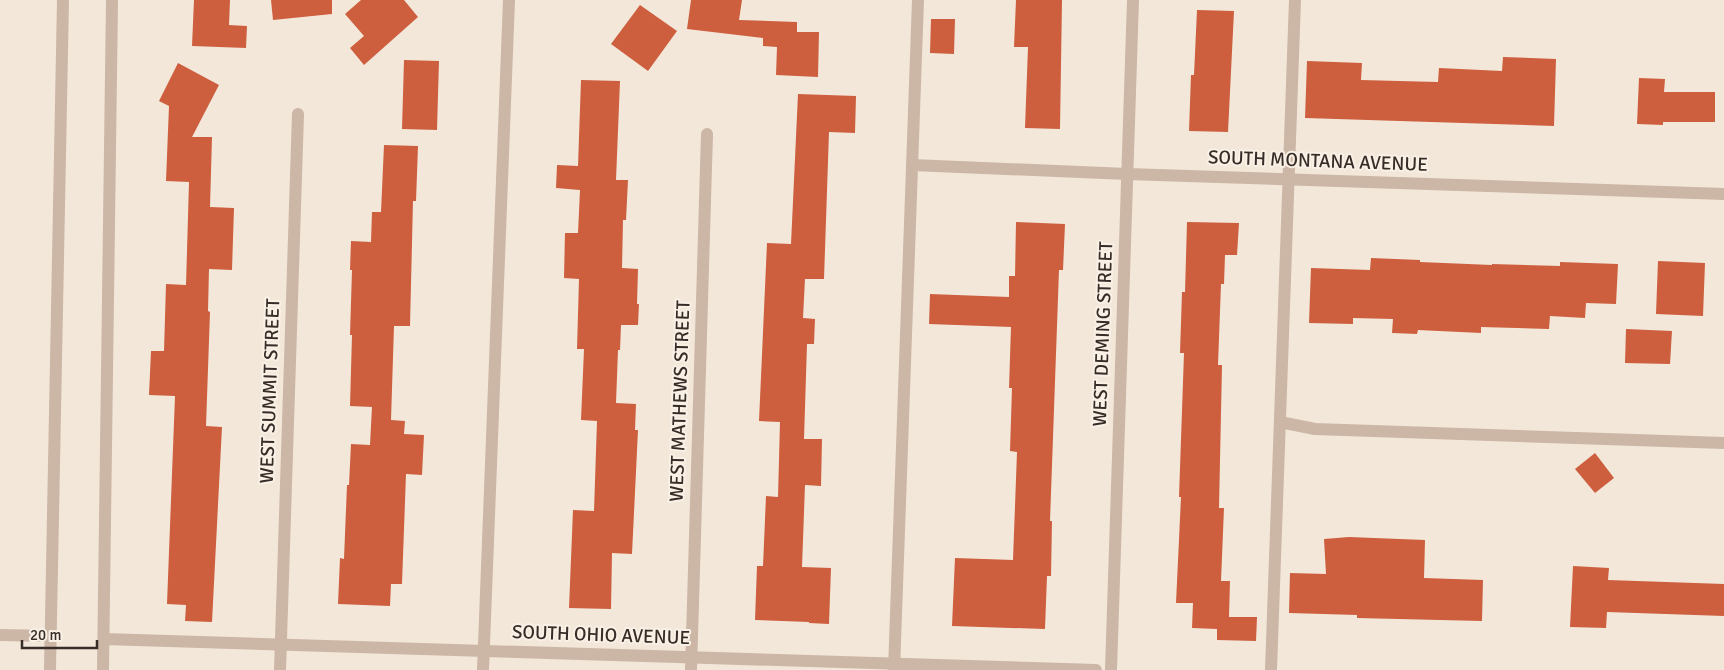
<svg xmlns="http://www.w3.org/2000/svg" width="1724" height="670" viewBox="0 0 1724 670" font-family="Signika,sans-serif">
<style>
.building{fill:#cd5f3e}
.lines{fill:none;stroke-linecap:round;stroke-linejoin:round}
.minor{stroke:#ccb6a5;stroke-width:12}
.labels{text-anchor:middle;dominant-baseline:central;stroke-width:4;stroke-linejoin:round;paint-order:stroke}
.street-label{font-size:19px;fill:#372c27;stroke:#faf1e6}
</style>
<rect width="100%" height="100%" fill="#f3e7da"/>
<!-- building -->
<g class="building">
<path d="M 194,0 L 230,0 L 229,25 L 247,26 L 246,48 L 192,46 Z"/>
<path d="M 271,0 L 332,0 L 332,14 L 273,20 Z"/>
<path d="M 361,0 L 404,0 L 418,17 L 364,65 L 350,48 L 364,36 L 345,14 Z"/>
<path d="M 691,0 L 742,0 L 739,20 L 797,22 L 797,32 L 819,32 L 818,77 L 776,75 L 777,47 L 763,46 L 763,38 L 687,29 Z"/>
<path d="M 1016,0 L 1062,0 L 1060,129 L 1025,128 L 1028,47 L 1014,47 Z"/>
<path d="M 640,5 L 677,31 L 648,71 L 611,44 Z"/>
<path d="M 1197,10 L 1234,11 L 1228,132 L 1189,131 L 1191,75 L 1194,75 Z"/>
<path d="M 931,19 L 955,19 L 954,54 L 930,53 Z"/>
<path d="M 1503,57 L 1556,59 L 1554,126 L 1305,118 L 1307,61 L 1362,63 L 1361,80 L 1438,82 L 1439,68 L 1502,71 Z"/>
<path d="M 404,60 L 439,61 L 437,130 L 402,129 Z"/>
<path d="M 178,63 L 219,85 L 192,137 L 212,137 L 210,207 L 234,208 L 232,270 L 209,269 L 208,311 L 210,312 L 206,426 L 222,427 L 212,622 L 185,621 L 186,605 L 167,604 L 175,396 L 149,395 L 151,351 L 164,351 L 166,284 L 186,285 L 189,182 L 166,181 L 169,106 L 159,101 Z"/>
<path d="M 1639,78 L 1665,79 L 1664,92 L 1715,92 L 1715,122 L 1663,122 L 1663,125 L 1637,124 Z"/>
<path d="M 581,80 L 620,81 L 616,180 L 628,180 L 626,220 L 623,220 L 622,268 L 638,269 L 637,304 L 639,304 L 638,325 L 621,325 L 620,350 L 618,350 L 616,403 L 636,404 L 635,430 L 638,430 L 632,554 L 612,553 L 611,609 L 569,608 L 573,510 L 594,511 L 597,421 L 581,420 L 584,349 L 577,349 L 579,279 L 564,278 L 565,233 L 578,233 L 580,190 L 556,188 L 557,165 L 578,166 Z"/>
<path d="M 798,94 L 856,96 L 855,133 L 829,132 L 824,279 L 805,279 L 803,318 L 815,319 L 814,344 L 807,344 L 804,439 L 822,439 L 821,486 L 805,485 L 802,567 L 831,568 L 829,624 L 809,623 L 809,622 L 755,620 L 757,566 L 763,566 L 766,496 L 778,497 L 780,422 L 759,421 L 767,243 L 791,244 Z"/>
<path d="M 384,145 L 418,146 L 416,201 L 413,201 L 410,326 L 394,326 L 391,420 L 405,421 L 404,434 L 424,435 L 422,475 L 406,474 L 402,584 L 391,584 L 390,606 L 338,604 L 340,558 L 344,559 L 347,485 L 349,485 L 351,444 L 370,445 L 372,407 L 350,406 L 352,335 L 350,335 L 352,270 L 350,270 L 351,241 L 371,242 L 372,212 L 381,212 Z"/>
<path d="M 1016,222 L 1065,224 L 1063,270 L 1059,270 L 1050,521 L 1052,521 L 1051,576 L 1047,576 L 1045,629 L 952,626 L 955,558 L 1013,560 L 1017,452 L 1010,451 L 1012,388 L 1009,388 L 1011,327 L 929,324 L 930,294 L 1009,297 L 1009,276 L 1015,276 Z"/>
<path d="M 1187,222 L 1239,223 L 1237,255 L 1225,255 L 1224,284 L 1221,284 L 1218,365 L 1222,365 L 1219,508 L 1224,508 L 1221,581 L 1230,581 L 1229,617 L 1257,617 L 1256,641 L 1217,640 L 1217,629 L 1192,628 L 1193,603 L 1176,603 L 1181,497 L 1179,497 L 1184,353 L 1180,353 L 1182,292 L 1185,292 Z"/>
<path d="M 1371,258 L 1420,260 L 1420,262 L 1492,265 L 1492,264 L 1560,266 L 1560,262 L 1618,264 L 1616,304 L 1586,303 L 1585,318 L 1550,316 L 1549,329 L 1481,327 L 1481,333 L 1418,330 L 1417,334 L 1392,333 L 1393,319 L 1353,318 L 1353,324 L 1309,323 L 1311,268 L 1370,270 Z"/>
<path d="M 1658,261 L 1705,263 L 1703,316 L 1656,314 Z"/>
<path d="M 1626,329 L 1672,331 L 1670,364 L 1625,363 Z"/>
<path d="M 1595,453 L 1614,478 L 1595,493 L 1575,469 Z"/>
<path d="M 1349,537 L 1425,540 L 1424,578 L 1483,580 L 1482,621 L 1357,618 L 1357,615 L 1289,613 L 1290,573 L 1326,574 L 1324,539 Z"/>
<path d="M 1573,566 L 1609,568 L 1608,580 L 1724,584 L 1724,616 L 1607,612 L 1606,628 L 1570,627 Z"/>
</g>
<g class="lines">
<!-- minor -->
<g class="minor">
<path d="M 912,165 L 1127,174 L 1724,194"/>
<path d="M 1280,422 L 1315,429 L 1724,443"/>
<path d="M 0,635 L 51,636"/>
<path d="M 104,639 L 1096,670"/>
<path d="M 50,670 L 63,0"/>
<path d="M 103,670 L 112,0"/>
<path d="M 280,670 L 298,114"/>
<path d="M 483,670 L 509,0"/>
<path d="M 691,670 L 707,134"/>
<path d="M 894,670 L 918,0"/>
<path d="M 1111,670 L 1133,0"/>
<path d="M 1271,670 L 1295,0"/>
</g>
</g>
<g class="labels">
<!-- street labels -->
<g class="street-label">
<text transform="translate(1318 161) rotate(2)">SOUTH MONTANA AVENUE</text>
<text transform="translate(1103 334) rotate(-88)">WEST DEMING STREET</text>
<text transform="translate(270 391) rotate(-88)">WEST SUMMIT STREET</text>
<text transform="translate(680 401) rotate(-88)">WEST MATHEWS STREET</text>
<text transform="translate(601 635) rotate(2)">SOUTH OHIO AVENUE</text>
</g>
</g>
<!-- scale -->
<path d="M22 640v8h75v-8" fill="none" stroke="#372c27" stroke-width="2.5"/>
<text x="30" y="640" font-size="15" fill="#372c27" stroke="#faf1e6" stroke-width="4" paint-order="stroke">20 m</text>
</svg>
